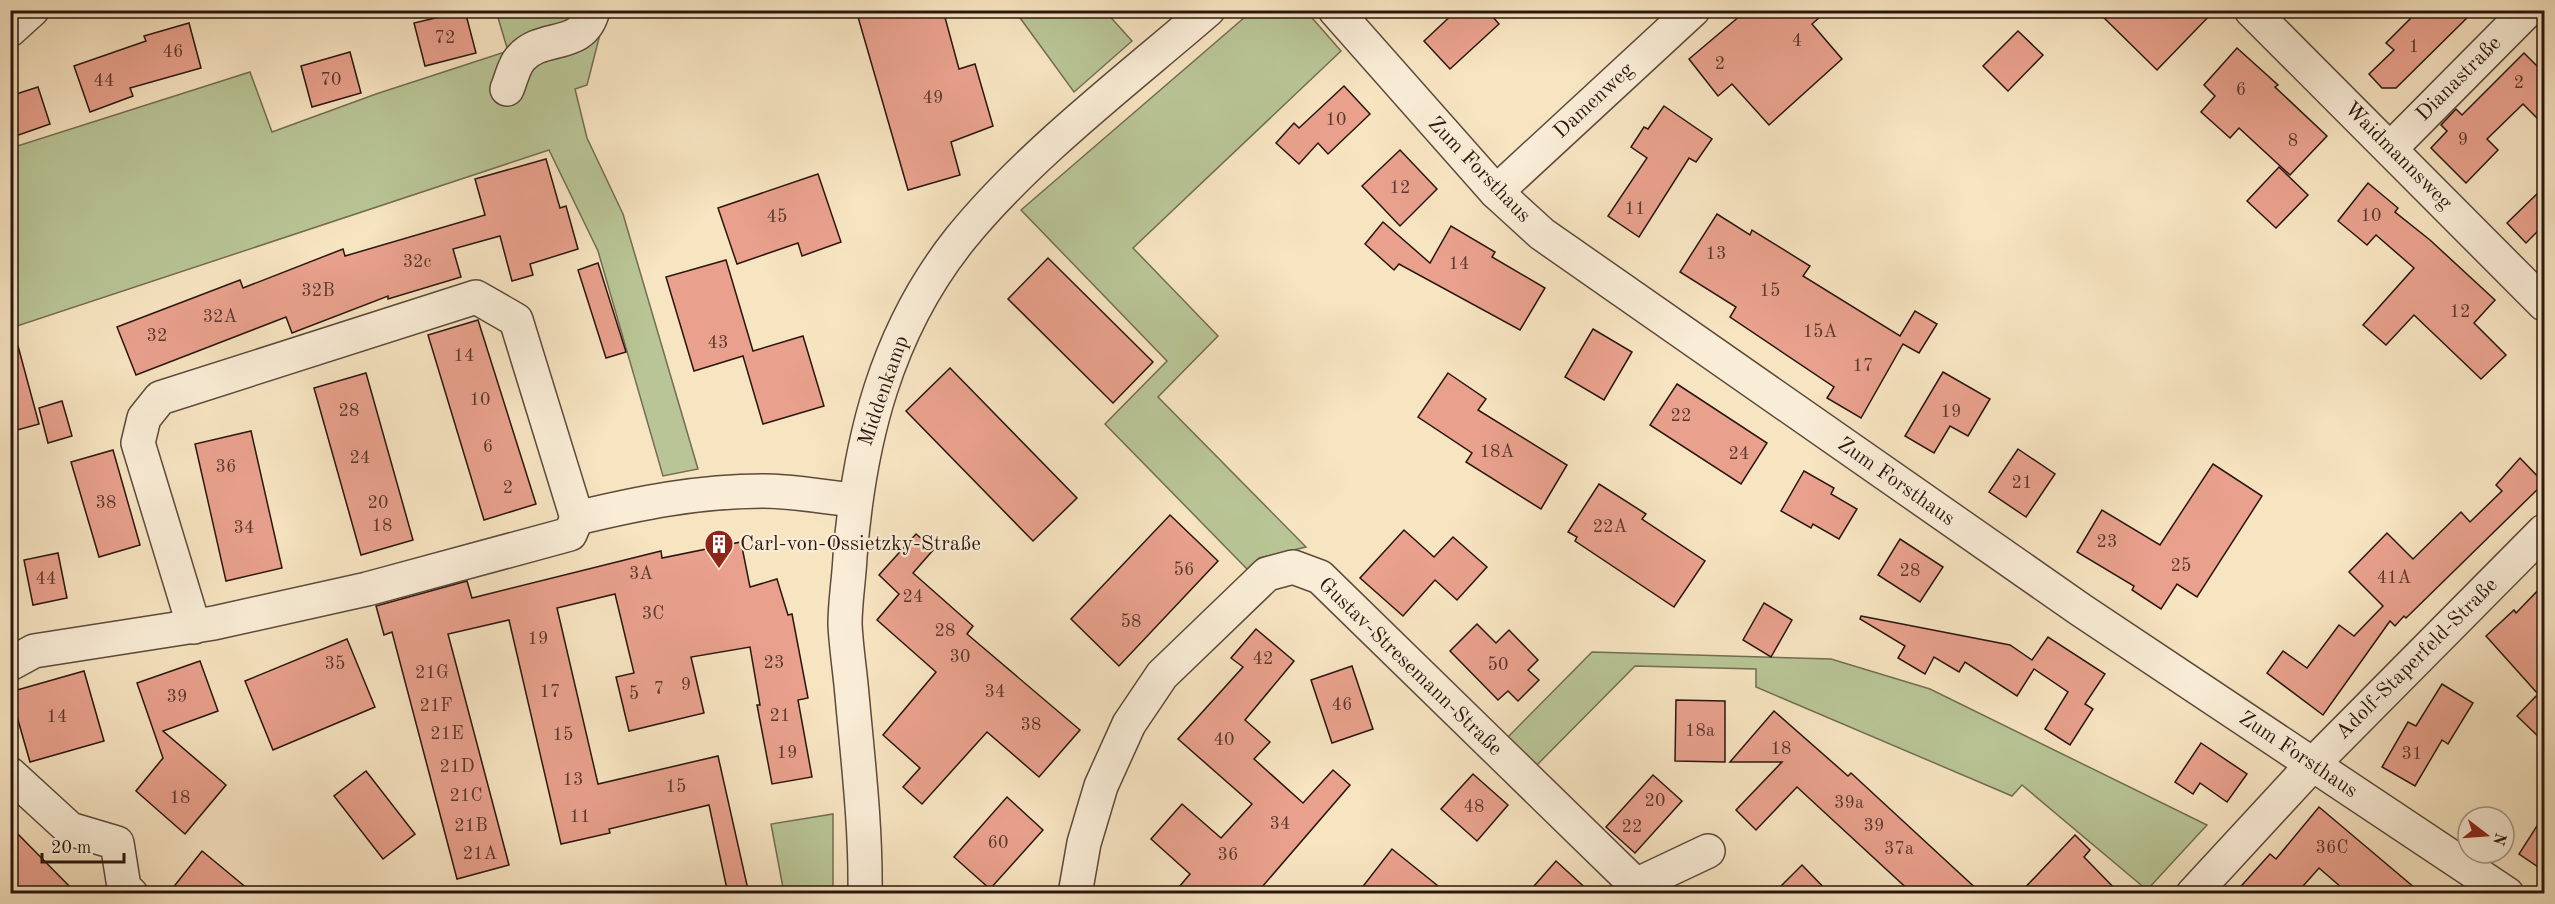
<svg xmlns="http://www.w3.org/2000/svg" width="2555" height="904" viewBox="0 0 2555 904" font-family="'Old Standard TT',serif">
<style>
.green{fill:#b9c596;stroke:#726e52;stroke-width:1.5}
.building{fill:#e9a18d;stroke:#2a160f;stroke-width:1.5}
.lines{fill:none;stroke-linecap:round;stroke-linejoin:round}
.minor-casing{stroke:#5d4a3c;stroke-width:36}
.minor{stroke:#faedd7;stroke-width:33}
.labels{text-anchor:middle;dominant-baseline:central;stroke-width:4.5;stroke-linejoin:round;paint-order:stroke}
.number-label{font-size:18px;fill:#5a392e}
.street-label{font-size:21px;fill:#2a160f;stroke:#faedd7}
.poi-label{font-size:21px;fill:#2a160f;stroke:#faedd7;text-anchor:start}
</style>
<rect width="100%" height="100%" fill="#f7e4c1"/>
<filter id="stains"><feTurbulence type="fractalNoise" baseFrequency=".00333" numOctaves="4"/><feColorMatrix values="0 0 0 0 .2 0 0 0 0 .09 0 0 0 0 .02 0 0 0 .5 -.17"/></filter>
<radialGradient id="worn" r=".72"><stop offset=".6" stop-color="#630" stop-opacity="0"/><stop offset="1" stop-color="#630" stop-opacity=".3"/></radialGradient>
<!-- green -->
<g class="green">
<path d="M 496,11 L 606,11 L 587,85 L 575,89 L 587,138 L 623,214 L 698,469 L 663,476 L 598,251 L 549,150 L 11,328 L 11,148 L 250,72 L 272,132 L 376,94 L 508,51 Z"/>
<path d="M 1015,11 L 1105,11 L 1132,41 L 1074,92 Z"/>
<path d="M 1252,11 L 1306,11 L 1341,51 L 1133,248 L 1218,336 L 1158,397 L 1306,547 L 1259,558 L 1247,569 L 1105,424 L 1167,361 L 1021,210 Z"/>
<path d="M 1592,652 L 1831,659 L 1930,689 L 2207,825 L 2147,890 L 2022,785 L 2012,796 L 1756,687 L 1756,669 L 1635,666 L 1532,770 L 1504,741 Z"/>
<path d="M 833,814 L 833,893 L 784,893 L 771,824 Z"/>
</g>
<!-- building -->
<g class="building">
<path d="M 856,10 L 943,10 L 959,69 L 975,64 L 993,126 L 951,142 L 960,175 L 908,190 Z"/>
<path d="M 1457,10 L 1487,10 L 1499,24 L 1450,69 L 1424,41 Z"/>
<path d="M 1747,10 L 1828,10 L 1812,24 L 1842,59 L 1769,125 L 1732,84 L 1718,96 L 1689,59 Z"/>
<path d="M 2096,10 L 2215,10 L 2157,70 Z"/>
<path d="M 2419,10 L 2475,10 L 2396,88 L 2382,88 L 2369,74 L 2394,50 L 2386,43 Z"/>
<path d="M 465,11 L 476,53 L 425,66 L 414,23 Z"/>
<path d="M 189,23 L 201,68 L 130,88 L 133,96 L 90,112 L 74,66 L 146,41 L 144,36 Z"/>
<path d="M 2018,31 L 2043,55 L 2008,91 L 1983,66 Z"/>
<path d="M 2237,48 L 2278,85 L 2275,87 L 2327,136 L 2290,175 L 2239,128 L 2230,138 L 2201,112 L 2215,96 L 2204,85 Z"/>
<path d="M 350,52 L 361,93 L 312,107 L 301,66 Z"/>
<path d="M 2524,53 L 2544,73 L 2544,125 L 2523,104 L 2487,139 L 2498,150 L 2466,183 L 2431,148 L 2447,131 L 2441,125 L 2456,109 L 2462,115 Z"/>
<path d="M 1344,86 L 1370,114 L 1328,154 L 1318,143 L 1299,164 L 1276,143 L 1294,123 L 1299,128 Z"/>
<path d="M 38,87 L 50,124 L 10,138 L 10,96 Z"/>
<path d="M 1664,106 L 1712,139 L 1696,162 L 1689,158 L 1639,237 L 1608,216 L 1647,158 L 1631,147 L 1644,127 L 1648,129 Z"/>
<path d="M 1400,150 L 1437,189 L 1400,226 L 1362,186 Z"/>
<path d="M 546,159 L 560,208 L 566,206 L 578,249 L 530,264 L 533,275 L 512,281 L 500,236 L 453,249 L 461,277 L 388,299 L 388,296 L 292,333 L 286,317 L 136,375 L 117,327 L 240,280 L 243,288 L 343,249 L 345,256 L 485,215 L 475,179 Z"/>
<path d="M 2279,167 L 2308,195 L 2276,228 L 2247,201 Z"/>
<path d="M 818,174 L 841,242 L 802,256 L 798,243 L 737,264 L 718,208 Z"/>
<path d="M 2368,183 L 2398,208 L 2395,212 L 2430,240 L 2495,300 L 2474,323 L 2506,355 L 2481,379 L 2414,315 L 2386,345 L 2363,325 L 2414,268 L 2376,235 L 2367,245 L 2338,221 Z"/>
<path d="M 2544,187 L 2544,225 L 2526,243 L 2507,223 Z"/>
<path d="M 1717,214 L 1750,235 L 1752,230 L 1810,266 L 1803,276 L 1900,336 L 1915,311 L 1937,324 L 1919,353 L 1903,344 L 1861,418 L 1827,398 L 1834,387 L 1730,317 L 1736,307 L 1680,272 Z"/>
<path d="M 1383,222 L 1430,263 L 1451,226 L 1495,252 L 1492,257 L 1545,288 L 1520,330 L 1399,264 L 1394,270 L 1365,244 Z"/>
<path d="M 1048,258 L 1153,362 L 1113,403 L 1008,299 Z"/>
<path d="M 726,260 L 753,351 L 803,336 L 824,406 L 763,424 L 743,356 L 694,371 L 666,277 Z"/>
<path d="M 598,263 L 626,352 L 606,358 L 578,270 Z"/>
<path d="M 478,320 L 536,504 L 484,520 L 428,335 Z"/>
<path d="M 1593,329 L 1632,352 L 1604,400 L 1565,377 Z"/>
<path d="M 18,346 L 39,424 L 10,432 L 10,347 Z"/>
<path d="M 950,368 L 1077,498 L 1033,541 L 906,411 Z"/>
<path d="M 1943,372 L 1990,399 L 1968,436 L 1950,426 L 1934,453 L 1905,436 Z"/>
<path d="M 366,373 L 413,540 L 361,555 L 314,388 Z"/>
<path d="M 1448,373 L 1486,399 L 1478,410 L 1567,465 L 1541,509 L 1466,462 L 1472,453 L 1418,417 Z"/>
<path d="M 1677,384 L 1767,443 L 1741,484 L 1650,425 Z"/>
<path d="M 62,401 L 72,436 L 48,443 L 39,408 Z"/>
<path d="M 251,431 L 282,568 L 226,581 L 195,444 Z"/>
<path d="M 2018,449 L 2055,474 L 2026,517 L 1989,492 Z"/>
<path d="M 113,450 L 140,545 L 99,557 L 71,462 Z"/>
<path d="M 2520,458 L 2544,483 L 2406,618 L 2404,616 L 2395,626 L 2390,621 L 2323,715 L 2267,673 L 2283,651 L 2307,668 L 2339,625 L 2354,636 L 2383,606 L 2349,572 L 2387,533 L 2413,559 L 2461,512 L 2470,522 L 2502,491 L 2496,485 Z"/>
<path d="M 2213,464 L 2262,496 L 2197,597 L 2177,584 L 2161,609 L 2132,590 L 2134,586 L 2077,552 L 2102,510 L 2160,545 Z"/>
<path d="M 1804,471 L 1834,488 L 1831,494 L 1857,509 L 1839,539 L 1813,524 L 1811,528 L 1781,511 Z"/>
<path d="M 1599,484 L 1646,514 L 1642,519 L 1705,561 L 1674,607 L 1575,541 L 1577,537 L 1568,532 Z"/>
<path d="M 1170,515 L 1218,561 L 1119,666 L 1071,619 Z"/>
<path d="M 1404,530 L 1434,557 L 1453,537 L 1487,567 L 1457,600 L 1435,580 L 1403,616 L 1360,578 Z"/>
<path d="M 916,534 L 934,549 L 913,573 L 973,626 L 967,634 L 1080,730 L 1039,777 L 987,732 L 922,804 L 903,787 L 920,768 L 883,735 L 936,672 L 877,620 L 899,594 L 879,575 Z"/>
<path d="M 1900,539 L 1943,567 L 1920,602 L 1878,575 Z"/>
<path d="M 741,542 L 750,587 L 777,579 L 788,615 L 792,614 L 808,698 L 798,700 L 812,777 L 772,784 L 757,705 L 760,705 L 750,647 L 691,657 L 704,713 L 629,731 L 616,677 L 634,673 L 615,594 L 557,608 L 598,784 L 718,756 L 749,894 L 728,894 L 709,805 L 609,829 L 610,833 L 561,844 L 509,620 L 448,634 L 509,865 L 457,879 L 392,632 L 384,635 L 376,606 L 467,581 L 472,598 L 661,551 L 662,558 Z"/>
<path d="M 58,553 L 67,598 L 33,605 L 24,560 Z"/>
<path d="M 2544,584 L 2544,742 L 2517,716 L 2538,694 L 2486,636 L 2514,610 L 2516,613 Z"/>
<path d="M 1764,603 L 1792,620 L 1771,657 L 1743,640 Z"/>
<path d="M 1861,616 L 2010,645 L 2032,660 L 2048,637 L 2105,674 L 2085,704 L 2093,709 L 2070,745 L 2045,729 L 2068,692 L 2034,669 L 2017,696 L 1965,662 L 1959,672 L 1934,657 L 1925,674 L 1898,658 L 1905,646 L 1860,619 Z"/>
<path d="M 1477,624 L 1496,643 L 1509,630 L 1538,660 L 1528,670 L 1539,680 L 1518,701 L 1508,691 L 1498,700 L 1450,651 Z"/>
<path d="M 1256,629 L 1294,661 L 1245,720 L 1270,742 L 1254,759 L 1303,803 L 1333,770 L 1350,785 L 1256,894 L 1173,894 L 1190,874 L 1151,839 L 1182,804 L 1221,838 L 1252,804 L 1178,739 L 1243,667 L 1231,658 Z"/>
<path d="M 347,639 L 375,707 L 273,750 L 245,681 Z"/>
<path d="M 200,661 L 218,711 L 163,731 L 226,785 L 185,834 L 136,791 L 163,758 L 137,683 Z"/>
<path d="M 1352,666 L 1373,729 L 1332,743 L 1311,680 Z"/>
<path d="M 84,671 L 104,741 L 30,762 L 10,692 Z"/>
<path d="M 2442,684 L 2473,703 L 2448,744 L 2442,740 L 2415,786 L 2382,767 L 2408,722 L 2416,726 Z"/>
<path d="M 1676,700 L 1725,701 L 1725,762 L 1675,761 Z"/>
<path d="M 1774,711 L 1848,776 L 1851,773 L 1982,894 L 1913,894 L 1797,787 L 1756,830 L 1736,810 L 1782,762 L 1730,762 Z"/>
<path d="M 2201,743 L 2247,774 L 2227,802 L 2200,783 L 2193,794 L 2175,782 Z"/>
<path d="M 366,771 L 415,834 L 383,859 L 334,796 Z"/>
<path d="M 1473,774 L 1508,805 L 1477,841 L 1441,809 Z"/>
<path d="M 1653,775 L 1682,801 L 1635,853 L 1606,827 Z"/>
<path d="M 1007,797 L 1043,830 L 990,889 L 954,857 Z"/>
<path d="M 2319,807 L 2422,894 L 2349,894 L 2319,868 L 2296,894 L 2234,894 L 2270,854 L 2276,859 Z"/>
<path d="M 2544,815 L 2544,871 L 2519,854 Z"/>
<path d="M 10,826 L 77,894 L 10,894 Z"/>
<path d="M 2075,835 L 2090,850 L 2084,857 L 2120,894 L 2019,894 Z"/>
<path d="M 1392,849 L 1448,894 L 1357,894 Z"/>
<path d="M 202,851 L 254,894 L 168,894 Z"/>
<path d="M 1556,861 L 1592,894 L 1527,894 Z"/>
<path d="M 1802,865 L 1830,894 L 1773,894 Z"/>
</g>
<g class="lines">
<!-- minor casing -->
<g class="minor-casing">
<g id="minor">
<path d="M 1335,10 L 1496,192 L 1542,234 L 2081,610 L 2507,894"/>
<path d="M 2251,10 L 2544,304"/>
<path d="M 10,30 L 32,10"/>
<path d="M 507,89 C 511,80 514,65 521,58 C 542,33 583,51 593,10"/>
<path d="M 2391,148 L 2528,10"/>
<path d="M 1496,192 L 1693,10"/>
<path d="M 194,627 L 138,443 L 144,418 L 160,398 L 476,297 L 516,320 L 577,518"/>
<path d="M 10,664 L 34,651 L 214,623 L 367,589 L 570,534 L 577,518 C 639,503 699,491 763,491 C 793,491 824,497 855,500"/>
<path d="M 10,774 L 70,829 L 117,843 L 124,887 L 131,894"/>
<path d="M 865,894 C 866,827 858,761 852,695 C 850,671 846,647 845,624 C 845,602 849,579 850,557 C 859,441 886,332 960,239 C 1027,156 1127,80 1208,10"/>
<path d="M 1075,894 L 1084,843 L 1101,786 L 1129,724 L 1162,675 L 1267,574 L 1293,567 L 1320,577 L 1636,885"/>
<path d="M 1628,894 L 1636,885 L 1708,851"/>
<path d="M 2193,894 L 2312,765 L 2544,531"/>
</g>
</g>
<!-- minor -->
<use href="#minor" class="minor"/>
</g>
<!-- icons -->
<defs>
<g id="building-pin" transform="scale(1.5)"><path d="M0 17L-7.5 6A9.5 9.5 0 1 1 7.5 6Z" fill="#8f2418" stroke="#faedd7"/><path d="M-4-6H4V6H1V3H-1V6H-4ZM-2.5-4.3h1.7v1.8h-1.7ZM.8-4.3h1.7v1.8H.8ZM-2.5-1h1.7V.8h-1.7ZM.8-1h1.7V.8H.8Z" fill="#fff"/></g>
</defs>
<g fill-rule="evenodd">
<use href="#building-pin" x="719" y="544"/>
</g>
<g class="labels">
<!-- number labels -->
<g class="number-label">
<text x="445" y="38">72</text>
<text x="1797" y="41">4</text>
<text x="2414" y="47">1</text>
<text x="173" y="52">46</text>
<text x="1720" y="64">2</text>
<text x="331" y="80">70</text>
<text x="104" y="81">44</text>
<text x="2519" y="83">2</text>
<text x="2241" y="90">6</text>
<text x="933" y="98">49</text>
<text x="1336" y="120">10</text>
<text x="2463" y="140">9</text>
<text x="2293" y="141">8</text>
<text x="1400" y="188">12</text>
<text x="1635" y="209">11</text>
<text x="2371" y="216">10</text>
<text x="777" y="217">45</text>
<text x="1716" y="254">13</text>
<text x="417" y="262">32c</text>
<text x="1459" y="264">14</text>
<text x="318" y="291">32B</text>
<text x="1770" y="291">15</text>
<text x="2460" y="312">12</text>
<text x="220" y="317">32A</text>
<text x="1820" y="332">15A</text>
<text x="157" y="336">32</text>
<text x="718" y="343">43</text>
<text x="464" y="356">14</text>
<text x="1863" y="366">17</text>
<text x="480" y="400">10</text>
<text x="349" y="411">28</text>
<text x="1951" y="412">19</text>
<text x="1681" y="416">22</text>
<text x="488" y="447">6</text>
<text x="1497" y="452">18A</text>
<text x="1739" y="454">24</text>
<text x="360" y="458">24</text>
<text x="226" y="467">36</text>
<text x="2022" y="483">21</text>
<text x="508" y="488">2</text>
<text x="106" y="503">38</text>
<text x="378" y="503">20</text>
<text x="382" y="526">18</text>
<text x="1610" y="527">22A</text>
<text x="244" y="528">34</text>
<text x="2107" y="542">23</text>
<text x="2181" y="566">25</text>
<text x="1184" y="570">56</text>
<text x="1910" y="571">28</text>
<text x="641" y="574">3A</text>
<text x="2394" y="578">41A</text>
<text x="46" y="579">44</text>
<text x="913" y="597">24</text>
<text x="653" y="614">3C</text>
<text x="1131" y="622">58</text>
<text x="945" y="631">28</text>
<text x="538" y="639">19</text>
<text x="960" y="657">30</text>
<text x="1263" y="659">42</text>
<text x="774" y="663">23</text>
<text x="335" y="664">35</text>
<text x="1498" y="665">50</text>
<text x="432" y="673">21G</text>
<text x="686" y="685">9</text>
<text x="659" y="689">7</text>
<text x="550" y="692">17</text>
<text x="995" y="692">34</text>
<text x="634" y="694">5</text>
<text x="177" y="697">39</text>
<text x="1342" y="705">46</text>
<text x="436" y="706">21F</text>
<text x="780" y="716">21</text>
<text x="57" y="717">14</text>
<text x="1031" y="725">38</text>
<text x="1700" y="731">18a</text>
<text x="447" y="734">21E</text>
<text x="563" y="735">15</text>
<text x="1224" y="740">40</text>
<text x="1781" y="749">18</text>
<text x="787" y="753">19</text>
<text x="2412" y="754">31</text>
<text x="457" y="767">21D</text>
<text x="573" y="780">13</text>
<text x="676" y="787">15</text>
<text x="466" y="796">21C</text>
<text x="180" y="798">18</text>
<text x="1655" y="801">20</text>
<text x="1849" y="803">39a</text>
<text x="1474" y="807">48</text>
<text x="580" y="817">11</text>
<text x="1280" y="824">34</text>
<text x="471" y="826">21B</text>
<text x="1874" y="826">39</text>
<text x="1632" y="827">22</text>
<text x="998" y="843">60</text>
<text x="2332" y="848">36C</text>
<text x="1899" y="849">37a</text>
<text x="480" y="854">21A</text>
<text x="1228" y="855">36</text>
</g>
<!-- street labels -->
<g class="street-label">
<text transform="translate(2459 79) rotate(-45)">Dianastraße</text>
<text transform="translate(1594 101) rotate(-43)">Damenweg</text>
<text transform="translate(2398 156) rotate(45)">Waidmannsweg</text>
<text transform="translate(1479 170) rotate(46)">Zum Forsthaus</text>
<text transform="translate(884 391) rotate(-71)">Middenkamp</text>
<text transform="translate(1896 482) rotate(35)">Zum Forsthaus</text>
<text transform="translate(2417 659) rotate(-45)">Adolf-Staperfeld-Straße</text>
<text transform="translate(1410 667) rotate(44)">Gustav-Stresemann-Straße</text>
<text transform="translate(2298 755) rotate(34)">Zum Forsthaus</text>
</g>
<!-- poi labels -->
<g class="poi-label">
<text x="740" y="544">Carl-von-Ossietzky-Straße</text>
</g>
</g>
<!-- margin -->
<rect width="2555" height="904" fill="none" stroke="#f7e4c1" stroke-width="36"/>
<rect x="12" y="12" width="2531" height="880" fill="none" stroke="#2a160f" stroke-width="3"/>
<rect x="18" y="18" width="2519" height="868" fill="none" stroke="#2a160f" stroke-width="1.5"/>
<!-- north arrow -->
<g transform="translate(2486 835) rotate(107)"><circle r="28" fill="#faedd7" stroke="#a79787" stroke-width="1.5"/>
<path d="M0-4.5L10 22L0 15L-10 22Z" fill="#8f2418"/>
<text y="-9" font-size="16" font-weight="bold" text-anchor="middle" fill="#2a160f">N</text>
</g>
<!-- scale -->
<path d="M42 853v9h82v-9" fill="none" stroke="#2a160f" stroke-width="3"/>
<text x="51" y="853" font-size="18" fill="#2a160f" stroke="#faedd7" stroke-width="4.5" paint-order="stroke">20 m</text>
<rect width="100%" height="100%" filter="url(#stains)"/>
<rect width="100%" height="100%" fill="url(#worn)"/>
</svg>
